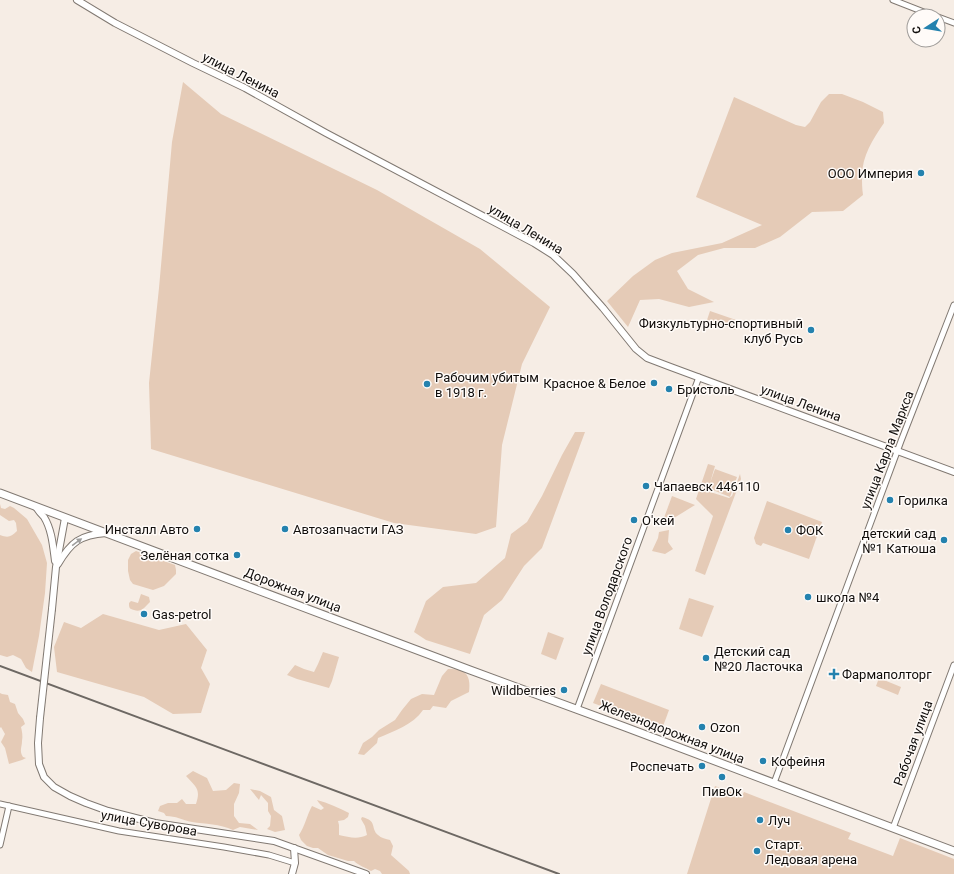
<svg xmlns="http://www.w3.org/2000/svg" width="954" height="874" viewBox="0 0 954 874" font-family="Roboto,sans-serif">
<style>
.green{fill:#e5cbb7}
.lines{fill:none;stroke-linecap:round;stroke-linejoin:round}
.minor-casing{stroke:#817972;stroke-width:7}
.tertiary-casing{stroke:#817972;stroke-width:8}
.secondary-casing{stroke:#817972;stroke-width:9}
.minor{stroke:#fff;stroke-width:5}
.tertiary{stroke:#fff;stroke-width:6}
.secondary{stroke:#fff;stroke-width:7}
.rail{stroke:#6d6863;stroke-width:2}
.tertiary-bridge-casing{stroke:#817972;stroke-width:8;stroke-linecap:butt}
.tertiary-bridge{stroke:#fff;stroke-width:6}
.oneway{fill:#9f9e9d}
.poi-dot{fill:#2482ae;stroke:#fffbf8;stroke-width:1.5}
.labels{text-anchor:middle;dominant-baseline:central;stroke-width:3;stroke-linejoin:round;paint-order:stroke}
.street-label{font-size:13px;fill:#100d0b;stroke:#fffbf8}
.poi-label{font-size:13px;fill:#100d0b;stroke:#fffbf8;text-anchor:start}
</style>
<rect width="100%" height="100%" fill="#f6ede5"/>
<!-- green -->
<g class="green">
<path d="M 183,82 L 221,114 L 377,190 L 480,249 L 550,307 L 522,364 L 502,445 L 496,527 L 476,534 L 394,523 L 151,449 L 149,383 L 159,288 L 172,142 Z"/>
<path d="M 829,94 L 842,94 L 863,102 L 883,112 L 884,123 C 873,139 862,156 862,176 C 862,182 862,189 863,195 L 843,211 L 812,212 L 780,237 L 755,248 L 724,248 L 698,255 L 677,271 L 688,289 L 714,302 L 689,307 L 659,299 L 640,300 L 628,327 L 607,301 L 633,276 L 655,260 L 672,253 L 722,243 L 762,225 L 696,197 L 734,97 L 796,125 L 805,127 L 810,122 L 821,102 Z"/>
<path d="M 710,311 L 739,321 L 736,330 L 707,320 Z"/>
<path d="M 575,432 L 585,432 L 542,548 L 524,566 L 502,600 L 484,615 L 470,654 L 426,640 L 414,632 L 426,601 L 443,587 L 476,583 L 505,558 L 511,534 L 527,522 L 542,496 L 562,455 Z"/>
<path d="M 708,464 L 715,466 L 710,483 L 715,469 L 737,477 L 730,497 L 708,488 L 707,491 L 729,498 L 732,496 L 740,474 L 741,479 L 705,575 L 695,571 L 713,516 L 696,499 Z"/>
<path d="M 672,496 L 695,505 L 661,526 Z"/>
<path d="M 767,501 L 822,522 L 809,559 L 763,543 L 761,546 L 756,544 L 754,538 Z"/>
<path d="M 0,504 L 1,508 L 5,509 L 10,506 L 14,508 L 27,519 L 42,545 L 47,563 L 45,593 L 39,636 L 32,672 L 26,668 L 21,659 L 13,655 L 7,657 L 0,655 L 0,535 C 8,538 11,537 17,531 L 16,523 L 14,520 L 9,521 L 0,515 Z"/>
<path d="M 669,530 L 668,542 L 673,549 L 665,554 L 652,551 L 658,538 L 659,532 Z"/>
<path d="M 136,551 L 175,565 L 176,570 L 176,574 L 164,586 L 153,590 L 133,584 L 130,580 L 128,571 L 128,560 L 131,554 Z"/>
<path d="M 141,594 L 149,597 L 150,602 C 145,607 141,613 134,610 C 129,609 129,607 129,603 L 131,601 L 138,603 Z"/>
<path d="M 689,598 L 714,606 L 702,637 L 679,629 Z"/>
<path d="M 103,614 L 159,630 L 186,624 L 207,650 L 201,668 L 210,684 L 201,713 L 173,714 L 144,697 L 57,672 L 54,647 L 64,622 L 81,628 Z"/>
<path d="M 548,632 L 564,638 L 556,660 L 541,654 Z"/>
<path d="M 323,652 L 339,657 L 332,681 L 329,688 L 297,679 L 287,675 L 295,665 L 304,669 L 314,672 L 318,664 Z"/>
<path d="M 448,669 C 452,669 458,669 462,671 C 470,675 470,684 469,692 L 451,701 L 446,708 L 433,706 L 430,710 L 423,710 C 413,725 394,731 378,738 L 377,743 L 364,755 L 358,754 L 363,743 L 372,737 L 379,730 L 395,720 L 402,710 L 411,699 L 422,694 L 434,695 L 442,676 Z"/>
<path d="M 879,678 L 901,687 L 898,695 L 876,686 Z"/>
<path d="M 601,684 L 669,710 L 662,729 L 593,703 Z"/>
<path d="M 0,693 L 2,694 L 8,695 L 10,702 L 15,704 L 18,713 L 23,719 L 25,724 L 21,727 C 22,731 23,736 22,741 C 22,747 19,751 23,757 L 26,758 L 22,760 L 9,764 L 5,748 L 1,742 L 5,734 L 1,727 L 0,728 Z"/>
<path d="M 193,771 L 207,778 L 213,791 L 226,790 L 234,783 L 240,784 L 239,793 L 234,804 L 234,816 L 239,823 L 250,824 L 258,830 L 240,827 L 233,830 C 220,824 205,824 192,822 C 182,820 176,816 166,816 L 164,813 L 158,811 L 160,806 L 168,803 L 177,803 L 182,799 L 186,804 L 196,804 C 201,789 196,787 186,776 Z"/>
<path d="M 715,786 L 742,796 L 744,792 L 851,833 L 848,839 L 893,856 L 900,838 L 954,859 L 954,874 L 687,874 Z"/>
<path d="M 250,789 L 260,791 L 271,797 L 274,810 L 282,816 L 285,830 L 275,832 L 267,829 L 270,826 L 271,816 L 268,811 L 268,803 L 261,795 L 259,800 Z"/>
<path d="M 317,800 C 328,803 339,808 349,813 L 348,817 L 344,820 L 338,821 L 339,825 L 339,835 C 349,837 357,840 367,835 L 365,826 L 361,819 L 362,817 C 378,821 370,828 378,835 C 381,838 386,839 390,840 L 393,846 L 391,855 L 409,871 L 410,874 L 382,874 L 380,871 L 375,869 L 371,871 C 365,867 359,866 354,861 L 348,861 L 328,855 L 318,848 L 313,848 L 307,846 L 301,840 L 299,835 C 305,826 307,815 312,806 L 321,810 L 324,808 L 319,803 Z"/>
</g>
<g class="lines">
<!-- minor casing -->
<g class="minor-casing">
<g id="minor">
<path d="M 893,0 L 934,16"/>
<path d="M 938,17 L 954,23"/>
<path d="M 577,709 L 699,377"/>
<path d="M 774,783 L 901,441 L 954,305"/>
<path d="M 0,804 L 119,831 L 224,847 L 269,855 L 295,863"/>
<path d="M 893,828 L 954,665"/>
<path d="M 0,845 L 9,806"/>
</g>
</g>
<!-- tertiary casing -->
<g class="tertiary-casing">
<g id="tertiary">
<path d="M 77,0 L 115,23 L 193,63 L 245,88 L 326,133 L 534,243 L 553,255 L 573,274 L 603,308 L 636,349 L 647,358 L 668,366 L 954,472"/>
<path d="M 36,507 C 38,510 41,514 44,517 C 52,530 53,546 55,561"/>
<path d="M 58,564 C 71,542 80,535 106,533"/>
<path d="M 52,609 L 56,567 L 65,518"/>
<path d="M 40,718 L 38,743 L 39,764 L 44,777 L 54,787 L 70,796 L 86,803 L 108,811 L 155,823 L 274,841 L 366,874"/>
<path d="M 292,874 L 295,863 L 294,848"/>
</g>
</g>
<!-- secondary casing -->
<g class="secondary-casing">
<path id="secondary" d="M 0,493 L 470,670 L 625,727 L 954,851"/>
</g>
<!-- minor -->
<use href="#minor" class="minor"/>
<!-- tertiary -->
<use href="#tertiary" class="tertiary"/>
<!-- secondary -->
<use href="#secondary" class="secondary"/>
<!-- rail -->
<path class="rail" d="M 0,666 L 559,874"/>
<!-- tertiary-bridge casing -->
<g class="tertiary-bridge-casing">
<path id="tertiary-bridge" d="M 40,718 L 52,609"/>
</g>
<!-- tertiary-bridge -->
<use href="#tertiary-bridge" class="tertiary-bridge"/>
</g>
<!-- one-way arrows -->
<defs><path id="oneway-solid" d="M-6-.8H1V-3.2L6.5 0L1 3.2V.8H-6Z"/></defs>
<use class="oneway" href="#oneway-solid" transform="translate(77 542) rotate(-36)"/>
<!-- markers -->
<g class="poi-dot">
<circle cx="921" cy="173" r="4"/>
<circle cx="811" cy="330" r="4"/>
<circle cx="654" cy="383" r="4"/>
<circle cx="427" cy="384" r="4"/>
<circle cx="669" cy="389" r="4"/>
<circle cx="646" cy="486" r="4"/>
<circle cx="890" cy="500" r="4"/>
<circle cx="634" cy="520" r="4"/>
<circle cx="197" cy="529" r="4"/>
<circle cx="285" cy="529" r="4"/>
<circle cx="788" cy="530" r="4"/>
<circle cx="944" cy="540" r="4"/>
<circle cx="237" cy="555" r="4"/>
<circle cx="808" cy="597" r="4"/>
<circle cx="144" cy="614" r="4"/>
<circle cx="706" cy="658" r="4"/>
<path d="M832 668h4v4h4v4h-4v4h-4v-4h-4v-4h4z"/>
<circle cx="564" cy="690" r="4"/>
<circle cx="702" cy="727" r="4"/>
<circle cx="763" cy="761" r="4"/>
<circle cx="702" cy="766" r="4"/>
<circle cx="722" cy="777" r="4"/>
<circle cx="760" cy="820" r="4"/>
<circle cx="757" cy="851" r="4"/>
</g>
<g class="labels">
<!-- street labels -->
<g class="street-label">
<text transform="translate(241 75) rotate(27)">улица Ленина</text>
<text transform="translate(526 229) rotate(31)">улица Ленина</text>
<text transform="translate(801 403) rotate(20)">улица Ленина</text>
<text transform="translate(887 450) rotate(-69)">улица Карла Маркса</text>
<text transform="translate(293 590) rotate(21)">Дорожная улица</text>
<text transform="translate(607 596) rotate(-70)">улица Володарского</text>
<text transform="translate(672 732) rotate(21)">Железнодорожная улица</text>
<text transform="translate(913 743) rotate(-70)">Рабочая улица</text>
<text transform="translate(149 823) rotate(10)">улица Суворова</text>
</g>
<!-- poi labels -->
<g class="poi-label">
<text x="913" y="173" text-anchor="end">ООО Империя</text>
<text x="803" y="323" text-anchor="end">Физкультурно-спортивный<tspan x="803" dy="15">клуб Русь</tspan></text>
<text x="435" y="377">Рабочим убитым<tspan x="435" dy="15">в 1918 г.</tspan></text>
<text x="646" y="383" text-anchor="end">Красное &amp; Белое</text>
<text x="677" y="389">Бристоль</text>
<text x="654" y="486">Чапаевск 446110</text>
<text x="898" y="500">Горилка</text>
<text x="642" y="520">О'кей</text>
<text x="189" y="529" text-anchor="end">Инсталл Авто</text>
<text x="293" y="529">Автозапчасти ГАЗ</text>
<text x="796" y="530">ФОК</text>
<text x="936" y="533" text-anchor="end">детский сад<tspan x="936" dy="15">№1 Катюша</tspan></text>
<text x="229" y="555" text-anchor="end">Зелёная сотка</text>
<text x="816" y="597">школа №4</text>
<text x="152" y="614">Gas-petrol</text>
<text x="714" y="651">Детский сад<tspan x="714" dy="15">№20 Ласточка</tspan></text>
<text x="842" y="674">Фармаполторг</text>
<text x="556" y="690" text-anchor="end">Wildberries</text>
<text x="710" y="727">Ozon</text>
<text x="771" y="761">Кофейня</text>
<text x="694" y="766" text-anchor="end">Роспечать</text>
<text x="722" y="791" text-anchor="middle">ПивОк</text>
<text x="768" y="820">Луч</text>
<text x="765" y="844">Старт.<tspan x="765" dy="15">Ледовая арена</tspan></text>
</g>
</g>
<!-- north arrow -->
<g transform="translate(926 28) rotate(258)"><circle r="19" fill="#fffbf8" stroke="#9f9c99"/>
<path d="M0-3L7 15L0 10L-7 15Z" fill="#2482ae"/>
<text y="-6" font-size="11" font-weight="bold" text-anchor="middle" fill="#100d0b">С</text>
</g>
</svg>
